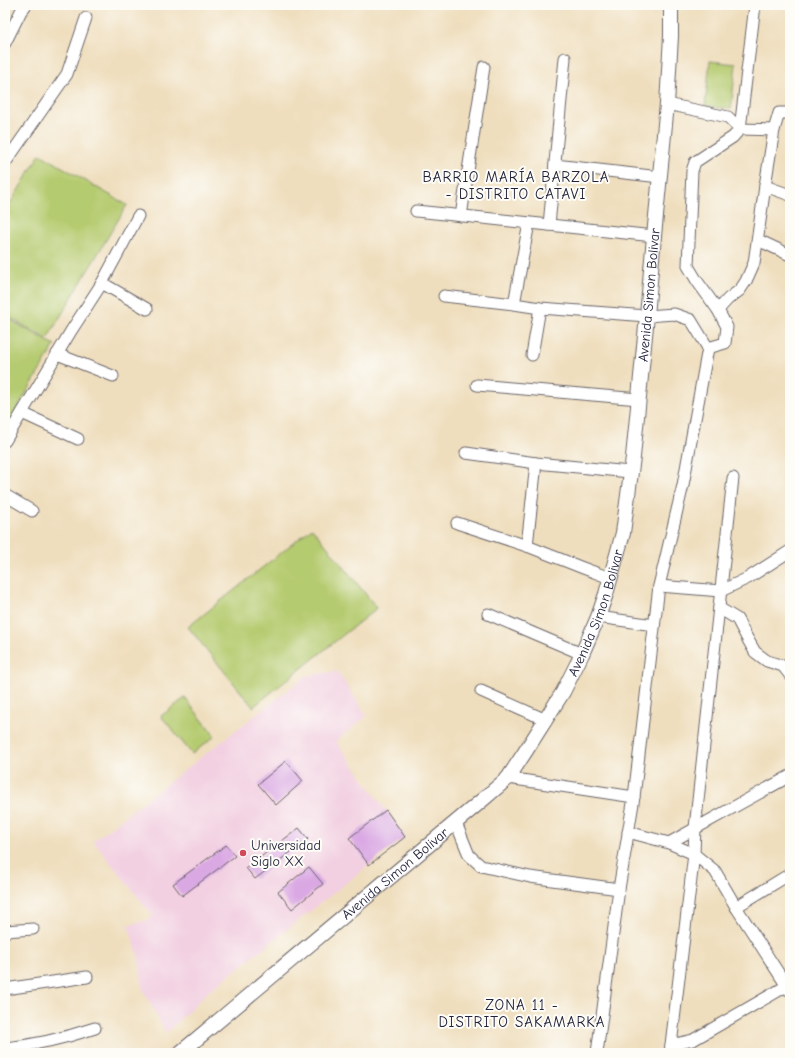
<svg xmlns="http://www.w3.org/2000/svg" width="795" height="1058" viewBox="0 0 795 1058" font-family="'Comic Neue',sans-serif">
<style>
.built{fill:#f2cfe1}
.green{fill:#b5cb6f;stroke:#6c7655}
.building{fill:#daa9e4}
.lines{fill:none;stroke-linecap:round;stroke-linejoin:round}
.minor-casing{stroke:#6a6468;stroke-width:13}
.major-casing{stroke:#6a6468;stroke-width:16}
.minor{stroke:#fff;stroke-width:11}
.major{stroke:#fff;stroke-width:14}
.poi-dot{fill:#d1495b;stroke:#fdfcf7;stroke-width:1.5}
.labels{text-anchor:middle;dominant-baseline:central;stroke-width:4;stroke-linejoin:round;paint-order:stroke}
.street-label{font-size:14px;fill:#22223b;stroke:#fdfcf7}
.poi-label{font-size:14px;fill:#22223b;stroke:#fdfcf7;text-anchor:start}
.neighbourhood-label{font-size:15px;letter-spacing:1px;fill:#22223b;stroke:#fdfcf7}
</style>
<rect width="100%" height="100%" fill="#fdfcf7"/>
<filter id="ink" filterUnits="userSpaceOnUse"><feTurbulence type="fractalNoise" baseFrequency=".025" numOctaves="2"/><feDisplacementMap in="SourceGraphic" scale="8" xChannelSelector="R" yChannelSelector="G"/><feConvolveMatrix kernelMatrix="1 2 1 2 8 2 1 2 1" color-interpolation-filters="sRGB"/></filter>
<filter id="wash" filterUnits="userSpaceOnUse"><feTurbulence type="fractalNoise" baseFrequency=".012" numOctaves="4" result="noise"/><feDisplacementMap in="SourceGraphic" scale="16" xChannelSelector="R" yChannelSelector="G"/><feGaussianBlur stdDeviation="0.9" result="paint"/><feColorMatrix in="noise" values="0 0 0 0 0 0 0 0 0 0 0 0 0 0 0 0 0 1.4 0 .05"/><feComposite in="paint" operator="in"/></filter>
<g filter="url(#wash)">
<rect width="100%" height="100%" fill="#efdebd"/>
<!-- built -->
<path class="built" d="M 337,671 L 367,716 L 336,741 L 405,837 L 209,991 L 166,1033 L 143,990 L 138,955 L 128,925 L 148,920 L 153,916 L 93,841 L 306,676 Z"/>
<!-- green -->
<g class="green">
<path d="M 710,61 L 736,64 L 731,109 L 705,106 Z"/>
<path d="M 40,154 L 127,205 L 47,339 L 5,315 L 5,212 Z"/>
<path d="M 5,317 L 55,345 L 5,429 Z"/>
<path d="M 312,528 L 377,608 L 253,707 L 188,627 Z"/>
<path d="M 185,698 L 215,736 L 192,754 L 161,716 Z"/>
</g>
<g id="blocks">
<!-- building -->
<g class="building">
<path d="M 286,761 L 303,781 L 276,805 L 258,784 Z"/>
<path d="M 386,810 L 405,837 L 369,865 L 349,838 Z"/>
<path d="M 299,828 L 308,839 L 255,879 L 246,868 Z"/>
<path d="M 226,845 L 235,856 L 182,896 L 173,884 Z"/>
<path d="M 309,867 L 323,884 L 292,909 L 278,892 Z"/>
</g>
</g>
</g>
<g filter="url(#ink)">
<use href="#blocks" fill-opacity="0" stroke="#6a6468" stroke-width="1"/>
<g class="lines">
<!-- minor casing -->
<g class="minor-casing">
<g id="minor">
<path d="M 5,43 L 21,11 L 26,5"/>
<path d="M 667,104 L 728,117 L 740,129 L 774,130"/>
<path d="M 5,163 L 67,74 L 86,18"/>
<path d="M 555,165 L 660,177"/>
<path d="M 765,186 L 790,195"/>
<path d="M 416,211 L 654,236"/>
<path d="M 461,216 L 484,67"/>
<path d="M 549,225 L 565,58"/>
<path d="M 758,240 L 790,255"/>
<path d="M 102,283 L 147,309"/>
<path d="M 444,296 L 514,304 L 540,308 L 647,316 L 674,314 L 691,320 L 708,348 L 683,485 L 659,586 L 634,797 L 619,889 L 597,1053"/>
<path d="M 514,304 L 529,223"/>
<path d="M 718,310 L 728,299 L 740,290 L 746,281 L 754,263 L 765,186 L 774,130 L 779,113 L 790,113"/>
<path d="M 708,348 L 725,343 L 727,327 L 718,310 L 697,281 L 688,266 L 692,171 L 695,162 L 733,137 L 740,129 L 755,5"/>
<path d="M 57,354 L 113,376"/>
<path d="M 532,355 L 540,308"/>
<path d="M 477,385 L 639,399"/>
<path d="M 22,413 L 78,439"/>
<path d="M 5,441 L 71,331 L 102,283 L 138,216"/>
<path d="M 466,453 L 536,463 L 630,472"/>
<path d="M 5,495 L 32,511"/>
<path d="M 457,523 L 527,546 L 583,568 L 610,578"/>
<path d="M 527,546 L 536,463"/>
<path d="M 659,586 L 721,591 L 748,578 L 790,551"/>
<path d="M 719,608 L 737,619 L 747,638 L 755,652 L 767,661 L 783,666 L 790,675"/>
<path d="M 488,614 L 582,654"/>
<path d="M 598,617 L 654,625"/>
<path d="M 481,691 L 546,720"/>
<path d="M 508,778 L 634,797"/>
<path d="M 456,823 L 469,855 L 481,866 L 530,877 L 619,889"/>
<path d="M 628,832 L 669,843 L 694,854 L 715,871 L 736,907 L 790,991"/>
<path d="M 669,843 L 790,776"/>
<path d="M 736,907 L 790,874"/>
<path d="M 5,931 L 33,929"/>
<path d="M 5,989 L 87,977"/>
<path d="M 671,1045 L 693,1040 L 790,984"/>
<path d="M 5,1048 C 37,1045 65,1038 95,1028"/>
<path d="M 670,1053 L 694,854 L 695,828 L 733,478"/>
</g>
</g>
<!-- major casing -->
<g class="major-casing">
<g id="major">
<path id="s1" d="M 180,1053 L 480,802 L 508,778 L 527,749 L 563,692 L 582,654 L 598,617 L 606,594 L 623,533 L 633,457 L 647,316 L 654,236 L 667,104 L 671,36 L 671,5"/>
</g>
</g>
<!-- minor -->
<use href="#minor" class="minor"/>
<!-- major -->
<use href="#major" class="major"/>
</g>
</g>
<!-- markers -->
<circle class="poi-dot" cx="243" cy="853" r="4"/>
<g class="labels">
<!-- street labels -->
<g class="street-label">
<text stroke="none"><textPath href="#s1" startOffset="940">Avenida Simon Bolivar</textPath></text>
<text stroke="none"><textPath href="#s1" startOffset="616">Avenida Simon Bolivar</textPath></text>
<text stroke="none"><textPath href="#s1" startOffset="280">Avenida Simon Bolivar</textPath></text>
</g>
<!-- poi labels -->
<g class="poi-label">
<text x="251" y="845">Universidad<tspan x="251" dy="16">Siglo XX</tspan></text>
</g>
<!-- neighbourhood labels -->
<g class="neighbourhood-label">
<text x="516" y="177">BARRIO MARÍA BARZOLA<tspan x="516" dy="17">- DISTRITO CATAVI</tspan></text>
<text x="522" y="1005">ZONA 11 -<tspan x="522" dy="17">DISTRITO SAKAMARKA</tspan></text>
</g>
</g>
<!-- margin -->
<rect width="795" height="1058" fill="none" stroke="#fdfcf7" stroke-width="20"/>
</svg>
